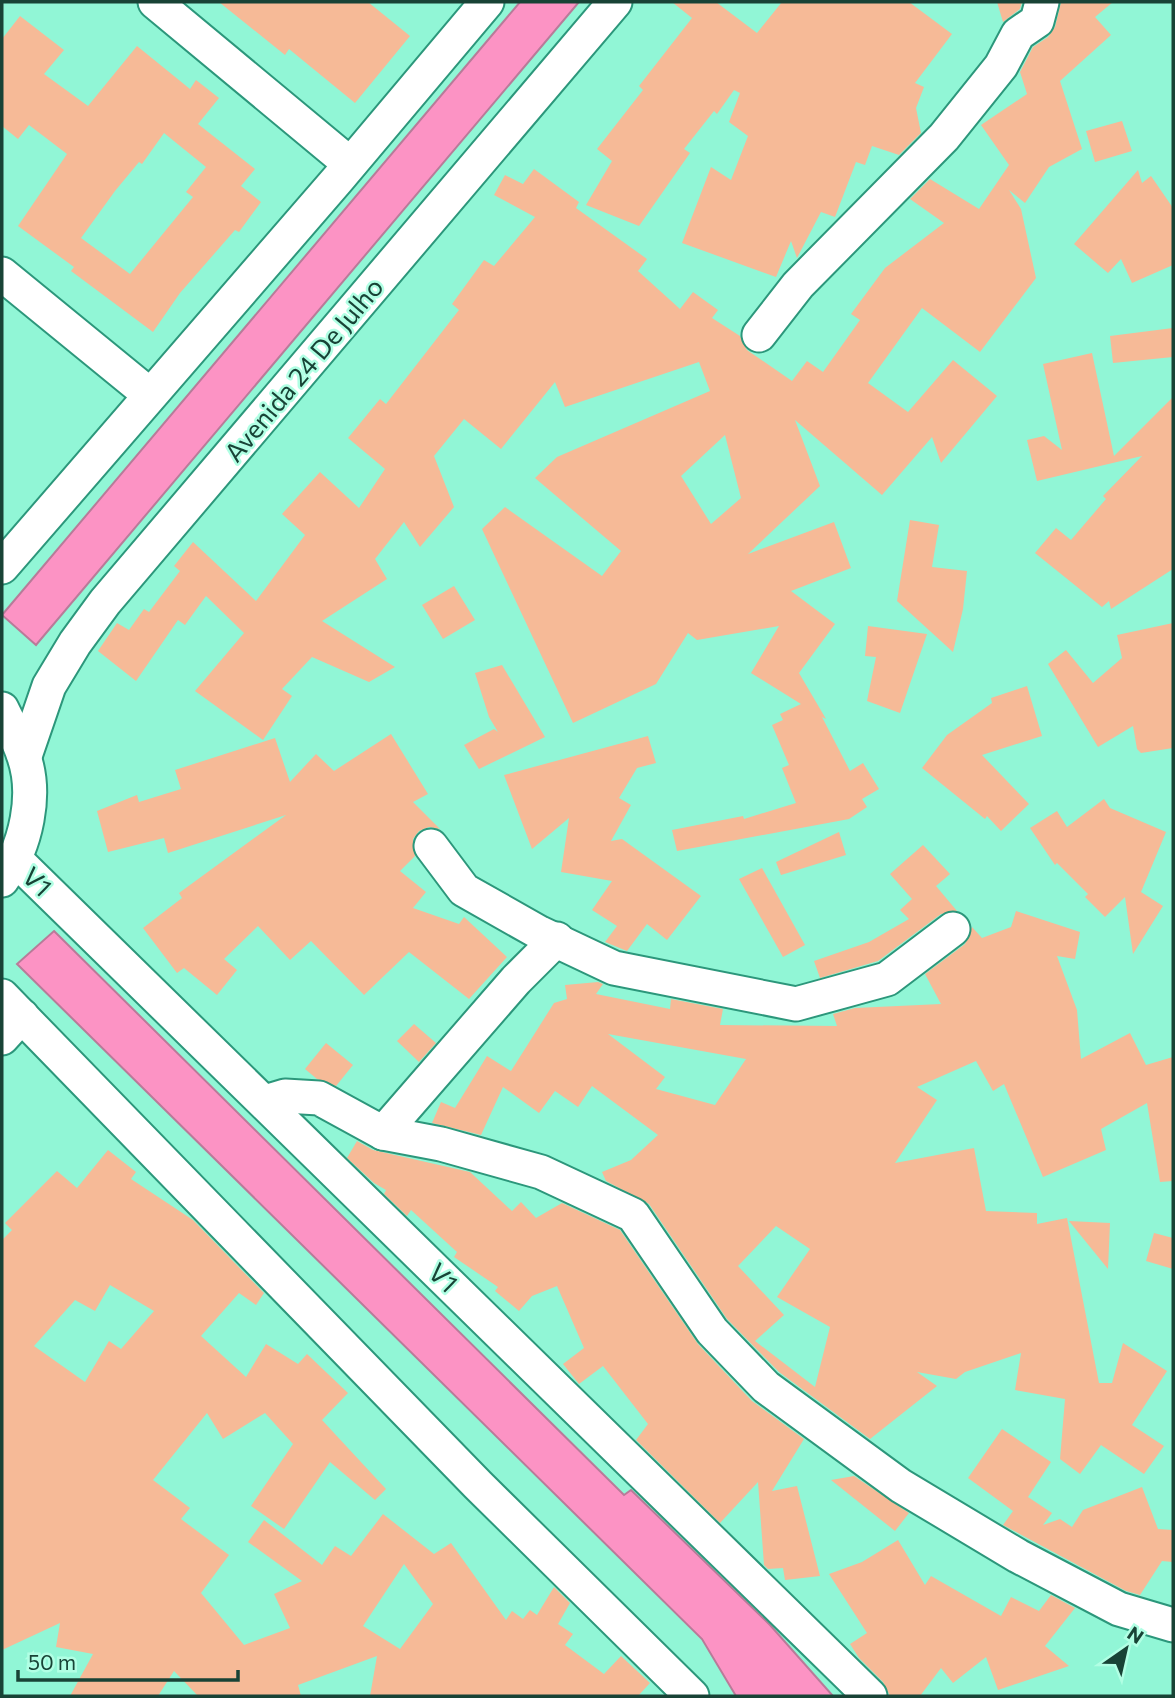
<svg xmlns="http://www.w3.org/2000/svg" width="1175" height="1698" viewBox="0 0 1175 1698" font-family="Commissioner,sans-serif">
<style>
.water{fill:#fc93c4;stroke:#b87b99;stroke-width:2}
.building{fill:#f6ba97;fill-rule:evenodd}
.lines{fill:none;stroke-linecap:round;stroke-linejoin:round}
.minor-casing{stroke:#2c977b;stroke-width:37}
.minor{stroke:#fff;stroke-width:33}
.labels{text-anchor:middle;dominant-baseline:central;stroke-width:5;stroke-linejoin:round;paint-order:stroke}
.street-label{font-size:26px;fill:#184336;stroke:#b1ffe4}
</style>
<rect width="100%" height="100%" fill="#91f6d6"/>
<!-- water -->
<g class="water">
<path d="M 520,2 L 579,2 L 36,645 L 2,615 Z"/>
<path d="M 54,931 L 624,1495 L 631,1490 L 770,1625 L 833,1696 L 736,1696 L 702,1639 L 17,964 Z"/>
</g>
<!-- building -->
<g class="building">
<path d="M 219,2 L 368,2 L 410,36 L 355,103 L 289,49 L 285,55 Z"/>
<path d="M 672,2 L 716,2 L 757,33 L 782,2 L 909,2 L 952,34 L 915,83 L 924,87 L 916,108 L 921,133 L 899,155 L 872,146 L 865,165 L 856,162 L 835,217 L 821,212 L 797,258 L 791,241 L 776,277 L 682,243 L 711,167 L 731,180 L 748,136 L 729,122 L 740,93 L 734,90 L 717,114 L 714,111 L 684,149 L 690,153 L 639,226 L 586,205 L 612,161 L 597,149 L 643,90 L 639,86 L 692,18 Z"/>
<path d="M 997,2 L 1022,2 L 1020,9 L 1003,22 Z"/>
<path d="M 1061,2 L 1113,2 L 1095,17 L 1111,35 L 1060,81 L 1082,149 L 1049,167 L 1025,203 L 1009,190 L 1021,209 L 1036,278 L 980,352 L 922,308 L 868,383 L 908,412 L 953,360 L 997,396 L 941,463 L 932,437 L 882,495 L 795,420 L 820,486 L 748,554 L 834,522 L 851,568 L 791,591 L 835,624 L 799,673 L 826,719 L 822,717 L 850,771 L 863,763 L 879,789 L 862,799 L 867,807 L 849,819 L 677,851 L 672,830 L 743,816 L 744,819 L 796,803 L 782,768 L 789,765 L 772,725 L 783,720 L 780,714 L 801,704 L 751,673 L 779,626 L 697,640 L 688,633 L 656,684 L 573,723 L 482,529 L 505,507 L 602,576 L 621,551 L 535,478 L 557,457 L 710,391 L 699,362 L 565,407 L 555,382 L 501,449 L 464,419 L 434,456 L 454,507 L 420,547 L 404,522 L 375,559 L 387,579 L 322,621 L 395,667 L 369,682 L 312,657 L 282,689 L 292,696 L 263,740 L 195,691 L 244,633 L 206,596 L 185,625 L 178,620 L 136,681 L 98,651 L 117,623 L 129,630 L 144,609 L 149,612 L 180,571 L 174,566 L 193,542 L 256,601 L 305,535 L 282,514 L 320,472 L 359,508 L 385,469 L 348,438 L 380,399 L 386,404 L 459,310 L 452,304 L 484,260 L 494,266 L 535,217 L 494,195 L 505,175 L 523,184 L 534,169 L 579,202 L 576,208 L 647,259 L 638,271 L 680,309 L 693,292 L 718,310 L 712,318 L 740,336 L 747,350 L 792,381 L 807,361 L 823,372 L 860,320 L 851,314 L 885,268 L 944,223 L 910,199 L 930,179 L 979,209 L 1009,165 L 981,125 L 1027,94 L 1020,72 L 1033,47 L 1048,37 L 1055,27 ZM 725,435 L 741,498 L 711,524 L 681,476 Z"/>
<path d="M 20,16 L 64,50 L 44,74 L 88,106 L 137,46 L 190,89 L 196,80 L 219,98 L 198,124 L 255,169 L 241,186 L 261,202 L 239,232 L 235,230 L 180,293 L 153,332 L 71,271 L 74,267 L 18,226 L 67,154 L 29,125 L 18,139 L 2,126 L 2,39 ZM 164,133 L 206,167 L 186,192 L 193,197 L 130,274 L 81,238 L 115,191 L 139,162 L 142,164 Z"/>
<path d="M 1122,121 L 1132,151 L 1095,162 L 1086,131 Z"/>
<path d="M 1138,170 L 1142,183 L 1151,176 L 1173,208 L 1173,265 L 1132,283 L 1121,259 L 1108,273 L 1074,244 Z"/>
<path d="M 1173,328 L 1173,357 L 1113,363 L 1110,336 Z"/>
<path d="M 1092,353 L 1114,456 L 1173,397 L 1173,569 L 1111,609 L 1109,601 L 1102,607 L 1035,553 L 1056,528 L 1071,540 L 1106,499 L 1103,496 L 1142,456 L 1037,481 L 1027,440 L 1044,436 L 1062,450 L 1043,364 Z"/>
<path d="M 910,520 L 939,525 L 932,567 L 967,571 L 963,609 L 953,652 L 897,601 Z"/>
<path d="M 454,586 L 475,620 L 443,639 L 422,605 Z"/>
<path d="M 1173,623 L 1173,748 L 1141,753 L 1137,749 L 1133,726 L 1098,747 L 1048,664 L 1066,650 L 1093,683 L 1122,658 L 1117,635 Z"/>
<path d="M 868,626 L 927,634 L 900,713 L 867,701 L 876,657 L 865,656 Z"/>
<path d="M 502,665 L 545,737 L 479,769 L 464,745 L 494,729 L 498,732 L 489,717 L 475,673 Z"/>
<path d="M 1027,686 L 1042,736 L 982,755 L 1029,804 L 1001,831 L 987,816 L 985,819 L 922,768 L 947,735 L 992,703 L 991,698 Z"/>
<path d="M 391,734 L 428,794 L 413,802 L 440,829 L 429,827 L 419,831 L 413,839 L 415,856 L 400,871 L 426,892 L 413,908 L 459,924 L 464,917 L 507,957 L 469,999 L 409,952 L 364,995 L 311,941 L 290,960 L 258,926 L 224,959 L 237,970 L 217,995 L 184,968 L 177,973 L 143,928 L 182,898 L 179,893 L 286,815 L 168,853 L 164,838 L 108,852 L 97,811 L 137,795 L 139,802 L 181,789 L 175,770 L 275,738 L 290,782 L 316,754 L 334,771 Z"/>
<path d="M 648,736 L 656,763 L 637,768 L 619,798 L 631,805 L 611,841 L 622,839 L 701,896 L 667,940 L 647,924 L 627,951 L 605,942 L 617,926 L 592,910 L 612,881 L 561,872 L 569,818 L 532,849 L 504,775 Z"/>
<path d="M 1104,799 L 1110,808 L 1166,832 L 1141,892 L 1163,906 L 1133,954 L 1125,897 L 1105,917 L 1085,897 L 1088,894 L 1057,863 L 1055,865 L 1030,828 L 1057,811 L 1067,827 Z"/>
<path d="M 839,832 L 846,855 L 781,875 L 776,862 Z"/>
<path d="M 923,845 L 950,874 L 936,886 L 957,911 L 941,914 L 878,961 L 820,978 L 814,961 L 869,942 L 909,919 L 900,910 L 912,899 L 890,874 Z"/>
<path d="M 762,868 L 805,945 L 783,957 L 739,879 Z"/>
<path d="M 1016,911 L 1080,932 L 1075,959 L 1057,956 L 1077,1010 L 1081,1059 L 1130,1033 L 1146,1065 L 1173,1057 L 1173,1181 L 1160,1182 L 1147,1103 L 1101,1129 L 1106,1150 L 1043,1177 L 1004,1084 L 993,1091 L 976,1061 L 917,1087 L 937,1100 L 895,1163 L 974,1148 L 986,1211 L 1037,1213 L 1037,1224 L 1067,1218 L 1099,1383 L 1112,1383 L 1123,1343 L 1167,1371 L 1132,1425 L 1164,1446 L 1144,1474 L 1101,1445 L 1080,1474 L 1060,1459 L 1065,1399 L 1015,1390 L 1021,1353 L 965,1372 L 956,1379 L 917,1372 L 937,1386 L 870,1439 L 779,1372 L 727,1319 L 649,1204 L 606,1181 L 602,1172 L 631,1160 L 658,1135 L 592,1086 L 578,1107 L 555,1091 L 539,1113 L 503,1087 L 481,1135 L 432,1123 L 441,1102 L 455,1108 L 487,1056 L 511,1071 L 554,1003 L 567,999 L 565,985 L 598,982 L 603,984 L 596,994 L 670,1009 L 671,999 L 723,1009 L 720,1025 L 837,1026 L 833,1014 L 855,1008 L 941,1004 L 925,974 L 965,944 L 972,927 L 982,938 L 1011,927 ZM 608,1034 L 746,1059 L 715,1105 L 656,1089 L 665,1077 ZM 776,1226 L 810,1249 L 777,1297 L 830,1327 L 815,1387 L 755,1341 L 784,1315 L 738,1266 Z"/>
<path d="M 414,1024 L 436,1043 L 419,1062 L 397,1041 Z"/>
<path d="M 326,1043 L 353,1065 L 336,1086 L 317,1079 L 305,1069 Z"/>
<path d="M 357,1141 L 373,1150 L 470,1172 L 512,1211 L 521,1202 L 536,1218 L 562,1203 L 620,1230 L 698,1344 L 752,1401 L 804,1439 L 772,1491 L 797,1486 L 820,1576 L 785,1580 L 783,1568 L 768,1569 L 764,1565 L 758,1482 L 720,1523 L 636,1440 L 648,1424 L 603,1366 L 579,1384 L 563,1364 L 584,1348 L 557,1286 L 532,1296 L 519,1311 L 495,1291 L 498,1287 L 454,1257 L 457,1252 L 411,1210 L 407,1216 L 384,1194 L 386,1190 L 374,1183 L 347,1158 Z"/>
<path d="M 108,1150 L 136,1172 L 131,1179 L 193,1220 L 264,1293 L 256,1305 L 239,1293 L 201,1336 L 246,1377 L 266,1344 L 298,1364 L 307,1354 L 348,1393 L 322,1420 L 386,1489 L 375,1500 L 330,1462 L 284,1529 L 251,1506 L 293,1444 L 265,1413 L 223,1439 L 207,1413 L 153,1480 L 190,1508 L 181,1519 L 229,1555 L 201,1593 L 244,1645 L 290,1628 L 274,1594 L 302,1581 L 248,1542 L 264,1520 L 322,1565 L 335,1546 L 351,1556 L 383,1514 L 434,1554 L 451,1543 L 506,1620 L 512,1611 L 523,1619 L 530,1610 L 537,1615 L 554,1587 L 570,1603 L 558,1624 L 573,1634 L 565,1645 L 604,1674 L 621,1656 L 650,1683 L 638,1696 L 370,1696 L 377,1656 L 298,1685 L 301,1696 L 198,1696 L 174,1671 L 158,1696 L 70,1696 L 93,1654 L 56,1647 L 60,1623 L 2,1650 L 2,1240 L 12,1230 L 5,1223 L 57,1171 L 77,1188 ZM 110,1285 L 154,1311 L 121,1349 L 109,1341 L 85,1382 L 34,1346 L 75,1300 L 95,1311 ZM 404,1564 L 433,1604 L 400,1649 L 363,1626 Z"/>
<path d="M 1069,1221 L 1110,1223 L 1108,1269 Z"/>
<path d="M 1154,1233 L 1173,1238 L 1173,1269 L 1146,1261 Z"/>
<path d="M 1002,1429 L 1051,1462 L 1028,1497 L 1052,1513 L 1043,1525 L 1060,1519 L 1072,1527 L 1083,1510 L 1142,1487 L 1158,1529 L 1173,1530 L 1173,1562 L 1162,1561 L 1140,1595 L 1126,1591 L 1003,1525 L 1013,1511 L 968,1478 Z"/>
<path d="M 854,1476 L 909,1513 L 895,1531 L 831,1480 Z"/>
<path d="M 898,1540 L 925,1585 L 931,1576 L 1001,1616 L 1011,1597 L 1039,1611 L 1051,1595 L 1075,1608 L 1045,1646 L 1069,1666 L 998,1690 L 986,1657 L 953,1683 L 941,1668 L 920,1696 L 890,1696 L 883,1682 L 859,1658 L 850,1644 L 867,1633 L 829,1574 L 862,1562 Z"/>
</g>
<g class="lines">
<!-- minor casing -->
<g class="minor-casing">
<g id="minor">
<path d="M 155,2 L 350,164"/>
<path d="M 2,274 L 150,395"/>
<path d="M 759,335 L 798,285 L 944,137 L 1001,66 L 1018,34 L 1037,21 L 1042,2"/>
<path d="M 2,567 L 338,179 L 487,2"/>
<path d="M 2,709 C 9,724 18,738 23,754 C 38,794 26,846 2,880"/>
<path d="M 25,756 L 49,686 L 75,643 L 105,602 L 615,2"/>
<path d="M 431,846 L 464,890 L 540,933 L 614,968 L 796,1004 L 887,979 L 953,929"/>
<path d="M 16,860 L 870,1696"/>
<path d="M 2,996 L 478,1485 L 692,1696"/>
<path d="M 2,1038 L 22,1016"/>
<path d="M 265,1102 L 285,1096 L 319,1098 L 383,1133 L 441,1144 L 541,1172 L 633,1215 L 712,1331 L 766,1387 L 901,1486 L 1018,1556 L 1119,1609 L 1173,1625"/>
<path d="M 383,1133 L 516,980 L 557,939"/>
</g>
</g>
<!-- minor -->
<use href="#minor" class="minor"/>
</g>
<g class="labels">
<!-- street labels -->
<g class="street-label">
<text transform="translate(303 369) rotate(-50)">Avenida 24 De Julho</text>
<text transform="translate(38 881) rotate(44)">V1</text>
<text transform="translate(444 1277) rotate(44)">V1</text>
</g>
</g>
<!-- border -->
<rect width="1175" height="1698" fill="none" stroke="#184336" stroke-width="7"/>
<!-- north arrow -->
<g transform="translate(1126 1649) rotate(34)" stroke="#b1ffe4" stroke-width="5" paint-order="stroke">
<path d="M0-5L12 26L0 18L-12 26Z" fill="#184336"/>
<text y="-10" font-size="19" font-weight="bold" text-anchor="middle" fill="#184336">N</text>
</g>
<!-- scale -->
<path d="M18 1670v10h220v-10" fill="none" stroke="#184336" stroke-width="3.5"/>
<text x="28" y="1670" font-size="21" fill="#184336" stroke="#b1ffe4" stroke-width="5" paint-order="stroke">50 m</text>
</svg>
